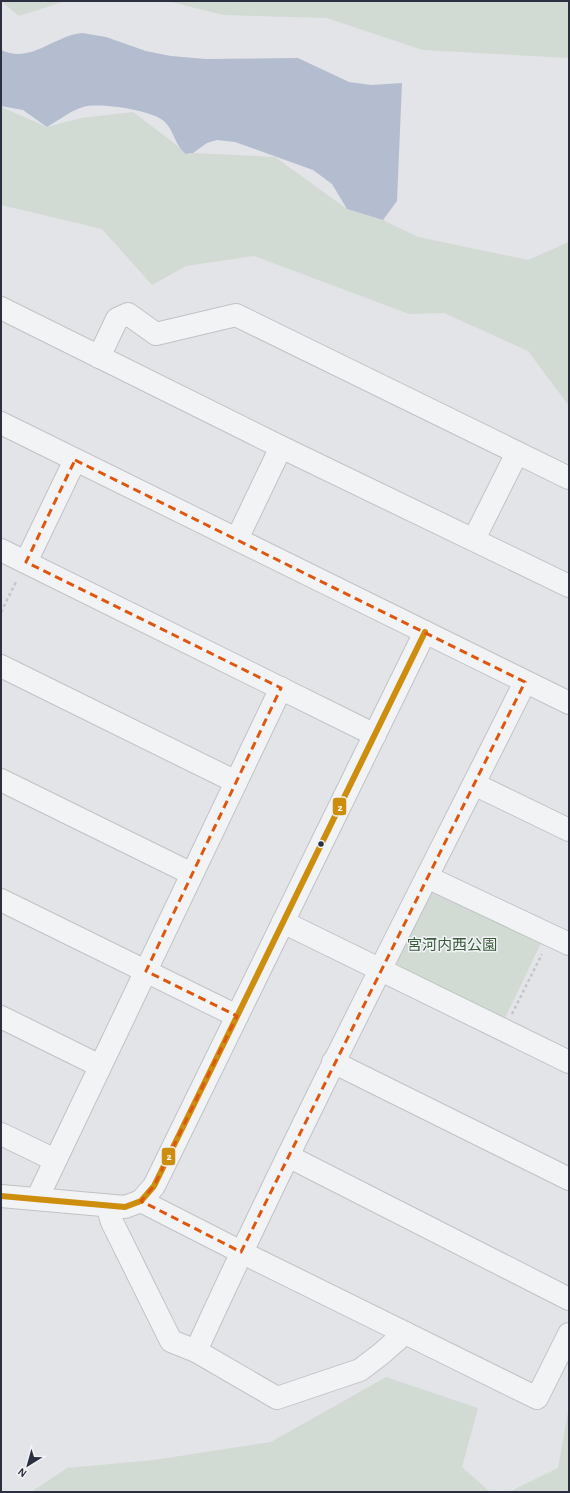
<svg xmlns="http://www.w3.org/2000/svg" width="570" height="1493" viewBox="0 0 570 1493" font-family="'Alegreya Sans','Noto Sans JP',sans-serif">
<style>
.green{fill:#d2dad4}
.water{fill:#b4bcd0}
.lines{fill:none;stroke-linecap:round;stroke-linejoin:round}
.minor-casing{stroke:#c1c2c6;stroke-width:24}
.path{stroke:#c4c5c9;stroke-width:2.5;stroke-dasharray:3 3;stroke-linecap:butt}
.minor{stroke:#f2f3f5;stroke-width:22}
.bus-1-casing{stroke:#f1f3f7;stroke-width:9}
.bus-1{stroke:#ce8e0d;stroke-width:6}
.marked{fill:none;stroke:#df570f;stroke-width:3;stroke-dasharray:8 5;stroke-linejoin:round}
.bus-dot{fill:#2b2f40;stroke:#f1f3f7;stroke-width:1.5}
.labels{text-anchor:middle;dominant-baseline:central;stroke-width:3;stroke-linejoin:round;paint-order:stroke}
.park-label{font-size:15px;fill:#3a5a3a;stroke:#f1f3f7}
.line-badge{stroke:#f1f3f7;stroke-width:1.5}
.badge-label{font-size:11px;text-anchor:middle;font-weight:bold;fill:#fff}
</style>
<rect width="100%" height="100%" fill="#e3e4e8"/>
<!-- green -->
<g class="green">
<path d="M 1,1 L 66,1 L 19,16 Z"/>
<path d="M 167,1 L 569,1 L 569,58 L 423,50 L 327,18 L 223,15 Z"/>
<path d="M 1,107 L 47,127 L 81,118 L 133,112 L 178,146 L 184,152 L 189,155 L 193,153 L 275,157 L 347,209 L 383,220 L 418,237 L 528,260 L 569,242 L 569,406 L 528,351 L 444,313 L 409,314 L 254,256 L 186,266 L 152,285 L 102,229 L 1,205 Z"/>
<path d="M 440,889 L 542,941 L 504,1020 L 399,969 L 395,955 L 427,893 Z"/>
<path d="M 386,1377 L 478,1408 L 462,1467 L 490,1492 L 31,1492 L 67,1468 L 154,1460 L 271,1442 Z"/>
<path d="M 569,1406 L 569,1492 L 509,1492 L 558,1468 Z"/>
</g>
<!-- water -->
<path class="water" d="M 82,33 L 106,37 L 146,51 L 171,56 L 206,59 L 298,58 L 349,82 L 371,85 L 402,83 L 397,201 L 383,220 L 347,209 L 332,184 L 313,170 L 235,142 L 217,140 L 207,143 L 193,153 L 186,154 C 175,146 174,130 164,121 C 151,110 99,102 83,107 C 70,111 59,120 47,127 L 23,110 L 1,106 L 1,50 C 31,64 53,36 82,33 Z"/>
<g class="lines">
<!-- minor casing -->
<g class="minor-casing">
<g id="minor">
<path d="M 1,308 L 281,447 L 569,586"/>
<path d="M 99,357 L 117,319 L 128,314 L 156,334 L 236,315 L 569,478"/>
<path d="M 1,423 L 569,703"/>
<path d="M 237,539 L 281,447"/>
<path d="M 474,539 L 517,453"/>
<path d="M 1,550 L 375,735"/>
<path d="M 26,562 L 75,460"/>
<path d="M 1,666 L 236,782"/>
<path d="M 1,780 L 192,874"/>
<path d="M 474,784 L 569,830"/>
<path d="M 427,877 L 569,944"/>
<path d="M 1,900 L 237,1016"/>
<path d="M 283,922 L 569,1062"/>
<path d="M 1,1017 L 100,1066"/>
<path d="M 333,1062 L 569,1179"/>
<path d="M 1,1134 L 55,1160"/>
<path d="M 288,1156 L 569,1299"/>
<path d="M 1,1196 L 125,1207 L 141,1201 L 154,1186 L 425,632"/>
<path d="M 37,1199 L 281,688"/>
<path d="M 141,1201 L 241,1252 L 537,1398 L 569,1334"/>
<path d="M 107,1206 L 112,1222 L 171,1341 L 196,1351 L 277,1398 L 360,1370 L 381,1354 L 405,1333"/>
<path d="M 196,1351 C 299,1125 414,904 525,682"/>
</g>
</g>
<!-- path -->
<g class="path">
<path d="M 1,612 L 17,580"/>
<path d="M 512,1014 L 542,954"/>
</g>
<!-- minor -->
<use href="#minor" class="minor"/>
<!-- bus-1 casing -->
<g class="bus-1-casing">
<path id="bus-1" d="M 1,1196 L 125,1207 L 141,1201 L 154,1186 L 425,632"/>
</g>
<!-- bus-1 -->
<use href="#bus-1" class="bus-1"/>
</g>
<!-- marked area -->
<path class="marked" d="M 75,460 L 525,682 L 241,1252 L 141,1201 L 154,1186 L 237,1016 L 146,971 L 281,688 L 26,562 Z"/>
<!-- markers -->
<circle class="bus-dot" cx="321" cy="844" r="3.5"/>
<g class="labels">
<!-- park labels -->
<g class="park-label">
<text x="452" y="945">宮河内西公園</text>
</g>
</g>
<g class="line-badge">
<rect x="332" y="797" width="15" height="19" rx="4" fill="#ce8e0d"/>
<rect x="161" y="1147" width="15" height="19" rx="4" fill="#ce8e0d"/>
</g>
<g class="badge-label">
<text x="340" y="811">2</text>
<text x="169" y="1160">2</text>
</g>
<!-- border -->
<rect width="570" height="1493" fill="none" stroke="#2b2f40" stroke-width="4"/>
<!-- north arrow -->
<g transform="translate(28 1465) rotate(217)" stroke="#f1f3f7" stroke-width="3" paint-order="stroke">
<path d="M0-3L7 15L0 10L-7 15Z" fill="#2b2f40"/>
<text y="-6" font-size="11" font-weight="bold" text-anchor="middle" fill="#2b2f40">N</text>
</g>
</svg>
